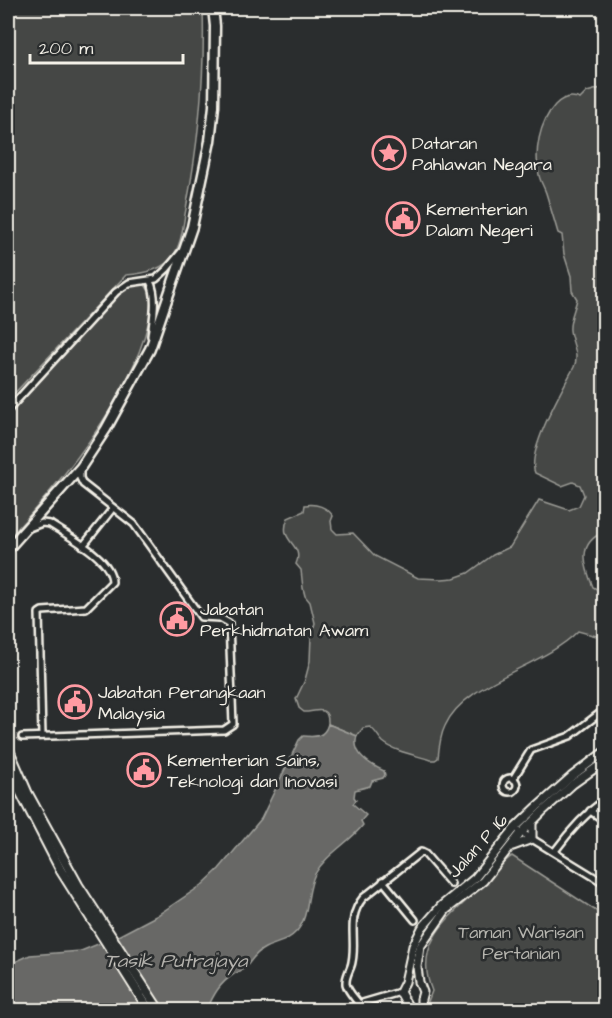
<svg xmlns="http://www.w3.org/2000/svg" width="612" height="1018" viewBox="0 0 612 1018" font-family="'Architects Daughter',sans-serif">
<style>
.green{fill:#444645;stroke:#9c9c96;stroke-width:1.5}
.water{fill:#676866;stroke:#9f9f9a;stroke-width:1.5}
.pier{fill:#2a2d2e}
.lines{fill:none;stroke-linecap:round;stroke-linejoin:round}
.minor-tunnel{stroke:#484a4a;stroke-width:5;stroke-dasharray:5 2.5;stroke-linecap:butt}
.minor-casing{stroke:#f4f1e8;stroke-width:10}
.tertiary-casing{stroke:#f4f1e8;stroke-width:11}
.secondary-casing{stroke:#f4f1e8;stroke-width:12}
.primary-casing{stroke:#f4f1e8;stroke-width:13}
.minor{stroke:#2a2d2e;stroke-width:5}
.tertiary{stroke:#2a2d2e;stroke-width:7}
.secondary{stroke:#2a2d2e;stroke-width:8}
.primary{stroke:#2a2d2e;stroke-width:8}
.labels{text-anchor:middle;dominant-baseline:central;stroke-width:5;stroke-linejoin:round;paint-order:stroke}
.poi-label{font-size:18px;fill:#f4f1e8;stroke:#2a2d2e;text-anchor:start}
.street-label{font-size:18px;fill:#f4f1e8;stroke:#2a2d2e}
.park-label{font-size:18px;fill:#b6b5af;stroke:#2a2d2e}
.water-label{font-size:20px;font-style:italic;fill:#b5b3ae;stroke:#2a2d2e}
</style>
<rect width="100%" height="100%" fill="#2a2d2e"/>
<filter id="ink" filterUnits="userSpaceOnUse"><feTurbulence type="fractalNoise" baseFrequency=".0167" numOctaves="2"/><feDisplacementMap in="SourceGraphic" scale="12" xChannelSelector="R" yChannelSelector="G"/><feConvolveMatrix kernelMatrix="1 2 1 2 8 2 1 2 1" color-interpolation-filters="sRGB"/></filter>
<g filter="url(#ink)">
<!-- green -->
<g class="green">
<path d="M 8,8 L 203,8 C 205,76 199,142 186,209 C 183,224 182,245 172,257 C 162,271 142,274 126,275 L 8,400 Z"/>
<path d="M 601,88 L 604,89 L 604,532 C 577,543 584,565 593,587 L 604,593 L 604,638 L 578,631 C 543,667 465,681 445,726 C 440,736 439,747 438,758 L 435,760 L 431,760 C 416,755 395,752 383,742 C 378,737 376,731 370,727 L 363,728 L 357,736 L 328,724 C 329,704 316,712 304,712 L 299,708 L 296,699 L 305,680 L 310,661 L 311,636 L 315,623 L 310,602 L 305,596 L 303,588 L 301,570 L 296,564 C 305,543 277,543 288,518 L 304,511 L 305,505 C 316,503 327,507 333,516 L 331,521 L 332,529 L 337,534 L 353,533 L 375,556 L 418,578 L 442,579 L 454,578 L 468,573 L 493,555 L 510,547 L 539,500 L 569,510 L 579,506 L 584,495 L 580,485 L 573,482 L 562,486 L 535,473 C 526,452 563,388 574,367 C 580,354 571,342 570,330 C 569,320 575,309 577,299 L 572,291 L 571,276 L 564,254 L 562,235 L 558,233 C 554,219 550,206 546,193 C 544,187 540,181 539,175 C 534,152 539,123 555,105 C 562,98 571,95 580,99 L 587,92 Z"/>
<path d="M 132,283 L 145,285 C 155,297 151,310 148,324 C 129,401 61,482 8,539 L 8,415 L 108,301 L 117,293 Z"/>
<path d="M 512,856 L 604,916 L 604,1010 L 427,1010 L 426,1007 L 432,991 C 412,942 451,916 482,886 C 493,876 500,863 512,856 Z"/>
</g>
<!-- water -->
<path class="water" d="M 328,724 L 357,736 C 351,753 371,765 384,771 L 385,775 L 383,778 L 372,781 L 370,786 L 355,790 L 354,797 L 356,800 L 353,804 L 366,815 L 361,821 L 363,825 C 349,843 326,854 315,874 C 306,892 310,915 297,931 C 286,943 277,942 265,948 C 255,953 252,960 246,967 C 242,971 238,972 234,974 C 220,983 213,995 207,1010 L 8,1010 L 8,965 L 30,955 L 81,951 L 118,936 L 156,916 L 202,885 L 219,869 L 261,819 L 299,740 L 303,736 C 315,737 324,738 328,724 Z"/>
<!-- pier -->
<path class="pier" d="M 116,933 L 166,1010 L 142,1010 L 97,940 Z"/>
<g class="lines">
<!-- minor-tunnel -->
<path class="minor-tunnel" d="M 8,737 L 22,737"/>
<!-- minor casing -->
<g class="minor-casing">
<g id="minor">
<path d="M 150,281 C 158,297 153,319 151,336"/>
<path d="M 8,410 L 116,292 L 129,283 L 156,279 L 167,269 L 182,251"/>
<path d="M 29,528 L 42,523 L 50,524 C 69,537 112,558 112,582 L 86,608 L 42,611 L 39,613 L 42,736"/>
<path d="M 83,546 L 113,508"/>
<path d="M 22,737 L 224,730 L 233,724 L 229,623 L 220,618 L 201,617 L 134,524 L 83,484 L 80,478 L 80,469"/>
<circle cx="510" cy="785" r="7"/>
<path d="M 513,779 L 531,750 L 570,736 L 604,710"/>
<path d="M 590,811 L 604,820"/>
<path d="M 519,831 L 604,883"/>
<path d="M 555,851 C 569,832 585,814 604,800"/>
<path d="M 383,881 L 415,920"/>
<path d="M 359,1004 C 355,998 348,992 346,984 C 345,976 351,969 352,962 C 357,938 346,919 363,898 L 421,852 L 425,854 L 451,884"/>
<path d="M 347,1010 L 359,1004 L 400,992"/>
</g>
</g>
<!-- tertiary casing -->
<g class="tertiary-casing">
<g id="tertiary">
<path d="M 513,846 L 532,839 L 532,823"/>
<path d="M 410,1010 L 400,992 L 405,982 L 413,946 L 422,928 L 441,906 L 475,878 L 515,828 L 537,807 L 571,777 L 604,752"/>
<path d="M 421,1010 L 421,999 L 423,992 L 419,982 L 417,967 L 420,947 L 446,910 L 483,881 L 521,833 L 542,812 L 573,784 L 604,762"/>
</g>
</g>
<!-- secondary casing -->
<g class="secondary-casing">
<g id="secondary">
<path d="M 8,748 L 28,794 L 78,885 L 159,1010"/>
<path d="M 8,768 L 61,871 L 149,1010"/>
</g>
</g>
<!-- primary casing -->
<g class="primary-casing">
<path id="primary" d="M 8,549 L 81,467 L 106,429 L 150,349 L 192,227 L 210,141 L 214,106 L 215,26 L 213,8"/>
</g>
<!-- minor -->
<use href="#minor" class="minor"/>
<!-- tertiary -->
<use href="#tertiary" class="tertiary"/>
<!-- secondary -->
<use href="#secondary" class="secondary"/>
<!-- primary -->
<use href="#primary" class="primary"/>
</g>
</g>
<!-- icons -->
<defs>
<g id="sight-ring" transform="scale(1.725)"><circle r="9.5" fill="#2a2d2e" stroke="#ff9aa2" stroke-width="1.5"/><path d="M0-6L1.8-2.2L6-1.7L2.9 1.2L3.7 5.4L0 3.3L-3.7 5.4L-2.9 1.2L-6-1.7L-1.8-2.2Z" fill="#ff9aa2"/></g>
<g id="civic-ring" transform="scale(1.725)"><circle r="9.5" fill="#2a2d2e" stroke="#ff9aa2" stroke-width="1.5"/><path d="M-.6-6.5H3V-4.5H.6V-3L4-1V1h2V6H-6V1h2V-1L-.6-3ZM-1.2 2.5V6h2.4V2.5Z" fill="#ff9aa2"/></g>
</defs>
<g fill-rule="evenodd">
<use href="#sight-ring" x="389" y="153"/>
<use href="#civic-ring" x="403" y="219"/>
<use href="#civic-ring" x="177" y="619"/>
<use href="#civic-ring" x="75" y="702"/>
<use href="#civic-ring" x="144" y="770"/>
</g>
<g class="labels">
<!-- poi labels -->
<g class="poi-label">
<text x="412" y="143">Dataran<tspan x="412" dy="21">Pahlawan Negara</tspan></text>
<text x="426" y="209">Kementerian<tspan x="426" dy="21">Dalam Negeri</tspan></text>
<text x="200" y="609">Jabatan<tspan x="200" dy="21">Perkhidmatan Awam</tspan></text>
<text x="98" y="692">Jabatan Perangkaan<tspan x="98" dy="21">Malaysia</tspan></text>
<text x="167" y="760">Kementerian Sains,<tspan x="167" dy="21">Teknologi dan Inovasi</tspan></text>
</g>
<!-- street labels -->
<g class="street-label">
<text transform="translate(478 846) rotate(-48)">Jalan P 16</text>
</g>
<!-- park labels -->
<g class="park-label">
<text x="521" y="932">Taman Warisan<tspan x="521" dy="21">Pertanian</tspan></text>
</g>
<!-- water labels -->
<g class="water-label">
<text x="176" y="961">Tasik Putrajaya</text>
</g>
</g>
<!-- margin -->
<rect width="612" height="1018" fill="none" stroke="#2a2d2e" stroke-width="30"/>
<rect x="15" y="15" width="582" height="988" fill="none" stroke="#f4f1e8" stroke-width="2" filter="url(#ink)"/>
<!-- scale -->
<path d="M30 54v9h153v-9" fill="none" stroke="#f4f1e8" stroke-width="3"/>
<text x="39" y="54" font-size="18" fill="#f4f1e8" stroke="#2a2d2e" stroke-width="4.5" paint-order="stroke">200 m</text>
</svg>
